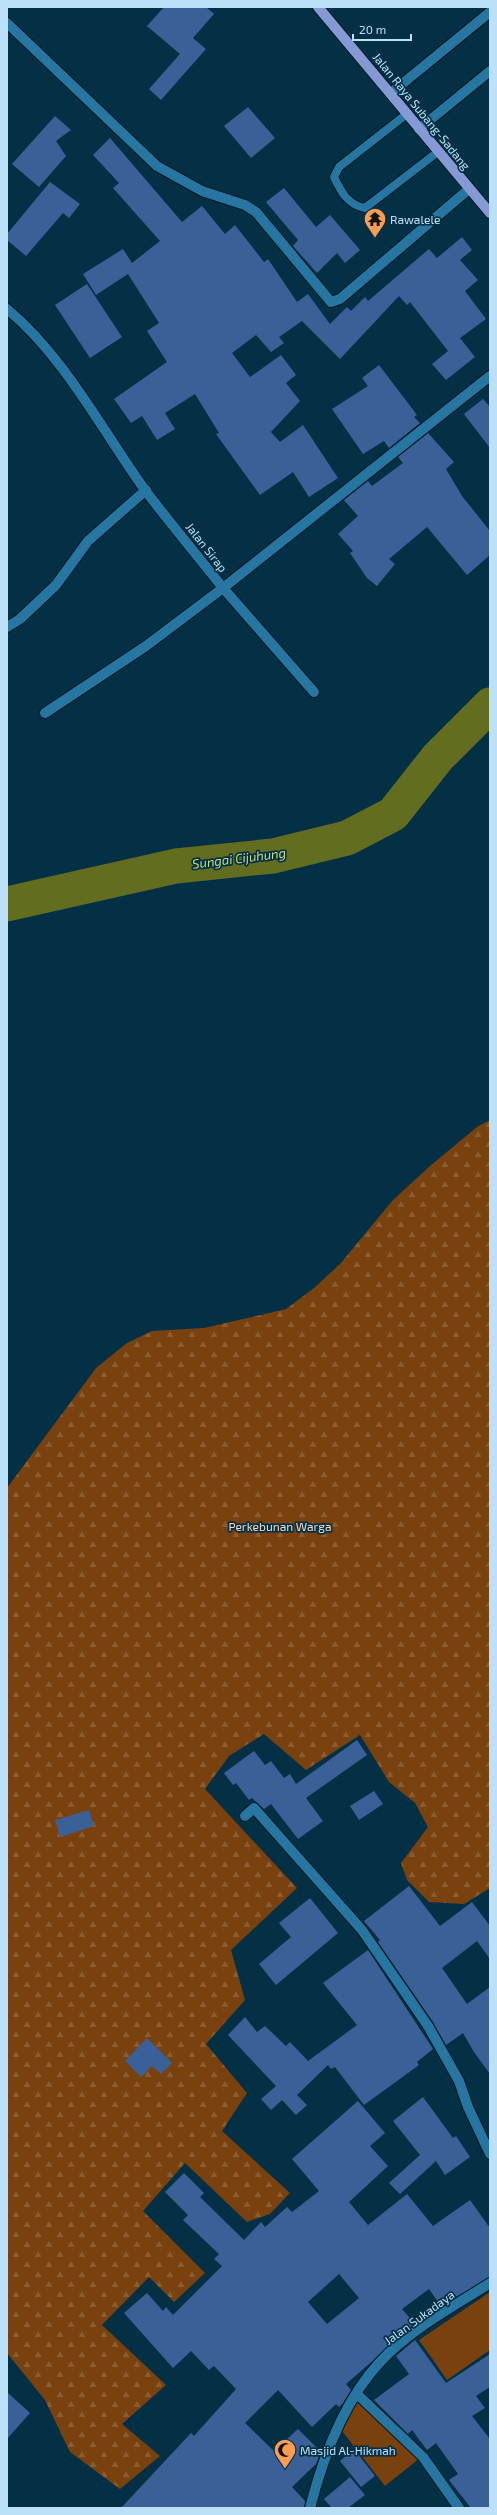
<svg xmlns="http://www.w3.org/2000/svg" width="497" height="2515" viewBox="0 0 497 2515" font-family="'Exo 2',sans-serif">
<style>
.forest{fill:url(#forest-firs)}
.park{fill:#79410d}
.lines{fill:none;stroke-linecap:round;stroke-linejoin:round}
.river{stroke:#636d20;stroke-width:35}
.building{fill:#396198;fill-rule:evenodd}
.lane-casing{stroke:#011724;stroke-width:10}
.street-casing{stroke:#011724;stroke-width:12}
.primary-casing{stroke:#011724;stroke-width:12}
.lane{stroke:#2776a1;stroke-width:8}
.street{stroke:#2776a1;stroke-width:10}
.primary{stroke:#8599d5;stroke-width:10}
.labels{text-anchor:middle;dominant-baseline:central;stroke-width:3.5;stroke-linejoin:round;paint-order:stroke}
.street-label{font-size:12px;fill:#bce0f8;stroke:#043046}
.poi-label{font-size:12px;fill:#bce0f8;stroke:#043046;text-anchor:start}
.park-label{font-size:12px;fill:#fcd8bf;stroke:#043046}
.water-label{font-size:13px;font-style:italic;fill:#ccdd74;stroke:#043046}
</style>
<defs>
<pattern id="forest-firs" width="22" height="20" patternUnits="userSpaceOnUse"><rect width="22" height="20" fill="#79410d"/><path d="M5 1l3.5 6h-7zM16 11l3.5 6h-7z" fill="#8a5c31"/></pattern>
</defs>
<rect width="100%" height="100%" fill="#043046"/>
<!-- forest -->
<path class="forest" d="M 490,1120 L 490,1888 L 464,1904 L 429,1902 L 407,1880 L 401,1863 L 428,1827 L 415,1803 L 389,1782 L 360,1735 L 306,1770 L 264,1734 L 229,1756 L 205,1789 L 297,1888 L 231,1950 L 245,2000 L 206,2044 L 247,2093 L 222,2131 L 290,2193 L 270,2214 L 247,2222 L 185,2163 L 143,2211 L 205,2273 L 174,2302 L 149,2277 L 102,2325 L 166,2385 L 122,2424 L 160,2456 L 120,2489 L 70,2452 L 45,2400 L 7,2353 L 7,1488 L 96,1368 L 127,1343 L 152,1331 L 204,1328 L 286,1309 L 314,1288 L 340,1264 L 393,1200 L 430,1166 L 477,1127 Z"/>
<!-- park -->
<g class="park">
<path d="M 490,2292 L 490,2350 L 447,2380 L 419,2340 Z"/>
<path d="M 357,2399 L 420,2458 L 385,2486 L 342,2431 Z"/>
</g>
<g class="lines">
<!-- river -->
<path class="river" d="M 7,904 L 176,866 L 273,856 L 347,838 L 393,814 L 438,757 L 490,705"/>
</g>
<!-- building -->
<g class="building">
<path d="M 164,7 L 206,7 L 214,14 L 193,38 L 206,49 L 161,100 L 149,89 L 180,54 L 147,26 Z"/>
<path d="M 248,107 L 275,138 L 251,158 L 224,126 Z"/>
<path d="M 55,116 L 71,130 L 56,141 L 66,156 L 39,187 L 12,164 Z"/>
<path d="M 110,138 L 182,222 L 202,206 L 225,234 L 235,225 L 264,262 L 268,259 L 297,302 L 308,294 L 330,324 L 347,307 L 351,311 L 365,297 L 368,301 L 429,249 L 437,258 L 462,237 L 472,250 L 460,260 L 478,280 L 465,291 L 486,319 L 460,338 L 475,357 L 446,380 L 432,364 L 448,351 L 410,302 L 407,305 L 399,296 L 340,359 L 302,321 L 279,337 L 284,343 L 271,352 L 256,335 L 232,353 L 250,377 L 281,355 L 296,375 L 286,383 L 300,401 L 271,432 L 280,442 L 303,425 L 338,478 L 309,497 L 293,472 L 260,495 L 216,434 L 219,433 L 195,394 L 165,413 L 175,429 L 157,440 L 142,416 L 131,423 L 114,399 L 167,362 L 147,331 L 159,323 L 128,274 L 96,295 L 83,274 L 123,249 L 132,263 L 160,241 L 113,188 L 119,183 L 93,155 Z"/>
<path d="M 50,182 L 80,204 L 69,218 L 63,213 L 26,256 L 7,240 L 7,234 Z"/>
<path d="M 284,188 L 316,227 L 330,215 L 360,250 L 345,263 L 337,253 L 317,273 L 293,246 L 298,240 L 266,202 Z"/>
<path d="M 87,284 L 122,337 L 90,358 L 55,305 Z"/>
<path d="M 379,365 L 417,415 L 414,417 L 420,423 L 389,448 L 384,441 L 363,454 L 332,409 L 368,386 L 362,378 Z"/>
<path d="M 483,399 L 490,407 L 490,448 L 464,414 Z"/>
<path d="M 428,433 L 454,462 L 446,469 L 462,496 L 490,531 L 490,555 L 467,575 L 427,527 L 389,559 L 395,564 L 377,586 L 367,578 L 350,553 L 353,551 L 338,534 L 358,516 L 344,500 L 368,481 L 372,486 L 403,463 L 398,457 Z"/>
<path d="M 357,1740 L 367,1755 L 306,1798 L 323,1821 L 298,1839 L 271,1804 L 264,1809 L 252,1798 L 249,1800 L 236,1783 L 233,1785 L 224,1773 L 254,1751 L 265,1765 L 271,1761 L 284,1778 L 290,1774 L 296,1784 Z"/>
<path d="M 374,1791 L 383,1804 L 359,1820 L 350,1806 Z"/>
<path d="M 89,1810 L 94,1826 L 60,1837 L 55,1820 Z"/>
<path d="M 409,1886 L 440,1926 L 472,1902 L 490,1926 L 490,1959 L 477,1941 L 442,1968 L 467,2004 L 490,1987 L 490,2074 L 474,2052 L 463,2033 L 446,2045 L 433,2022 L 378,1942 L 380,1940 L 364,1921 Z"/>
<path d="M 310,1898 L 338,1933 L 276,1985 L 259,1964 L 291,1937 L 279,1923 Z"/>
<path d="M 368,1950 L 433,2049 L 417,2062 L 419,2065 L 364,2105 L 335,2067 L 331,2069 L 328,2065 L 297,2095 L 307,2105 L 296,2115 L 282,2100 L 271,2110 L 261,2099 L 276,2086 L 228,2035 L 245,2017 L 257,2032 L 265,2026 L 286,2046 L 290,2042 L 308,2061 L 357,2025 L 323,1983 Z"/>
<path d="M 147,2038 L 172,2063 L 161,2074 L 152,2066 L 141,2077 L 125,2061 Z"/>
<path d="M 423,2097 L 453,2138 L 456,2136 L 470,2157 L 445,2175 L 436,2161 L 400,2194 L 389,2183 L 420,2155 L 393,2121 Z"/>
<path d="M 358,2101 L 385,2133 L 370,2146 L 388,2166 L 349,2202 L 368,2225 L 407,2194 L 433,2226 L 470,2200 L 490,2228 L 490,2277 L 441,2306 L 429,2289 L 402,2309 L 415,2324 L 346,2384 L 351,2390 L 343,2403 L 339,2407 L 336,2404 L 312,2427 L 278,2390 L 245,2423 L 274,2451 L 298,2429 L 321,2452 L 316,2464 L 292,2487 L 305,2501 L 304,2508 L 121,2508 L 191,2433 L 194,2436 L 236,2389 L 214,2366 L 209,2370 L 191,2351 L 173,2368 L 124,2313 L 147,2293 L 163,2311 L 166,2307 L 173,2315 L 222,2266 L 214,2259 L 219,2254 L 183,2220 L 188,2215 L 165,2192 L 184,2173 L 204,2193 L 200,2197 L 244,2240 L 261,2222 L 265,2227 L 287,2207 L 292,2212 L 319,2191 L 292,2159 ZM 339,2274 L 359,2298 L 327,2324 L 308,2302 Z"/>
<path d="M 415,2340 L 446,2383 L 490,2354 L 490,2387 L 476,2396 L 485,2408 L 472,2416 L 490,2439 L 490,2508 L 471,2508 L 449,2480 L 458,2474 L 436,2443 L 427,2450 L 412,2430 L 408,2434 L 374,2400 L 409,2374 L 396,2356 Z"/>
<path d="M 7,2392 L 30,2413 L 7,2439 Z"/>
<path d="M 354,2449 L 375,2476 L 361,2487 L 340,2461 Z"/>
<path d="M 350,2477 L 365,2495 L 348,2508 L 332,2508 L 324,2499 Z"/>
</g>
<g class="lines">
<!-- lane casing -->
<g class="lane-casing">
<path id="lane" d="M 408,113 L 339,167 L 334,177 C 341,192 348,205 365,208 L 439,151"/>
</g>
<!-- street casing -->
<g class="street-casing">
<g id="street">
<path d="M 7,23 L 157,166 L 202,191 L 245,205 L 256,212 L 331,302 L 340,299 L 469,189"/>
<path d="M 391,93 L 490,12"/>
<path d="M 419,129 L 490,71"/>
<path d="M 7,309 C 64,356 102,430 145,490 C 170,523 197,555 223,588 L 490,376"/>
<path d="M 7,627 L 20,619 L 56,585 L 88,541 L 146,490"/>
<path d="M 45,713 L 146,646 L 223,588 L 314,692"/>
<path d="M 245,1816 L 254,1808 L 362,1930 L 402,1988 L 428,2026 L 459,2081 L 468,2107 L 490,2154"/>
<path d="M 357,2394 L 423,2457 L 459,2508"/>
<path d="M 310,2508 C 323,2457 344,2400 381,2361 C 411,2329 453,2307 490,2283"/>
</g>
</g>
<!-- primary casing -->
<g class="primary-casing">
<path id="primary" d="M 318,7 L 490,213"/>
</g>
<!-- lane -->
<use href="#lane" class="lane"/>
<!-- street -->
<use href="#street" class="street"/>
<!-- primary -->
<use href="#primary" class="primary"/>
</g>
<!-- icons -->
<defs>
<g id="temple-pin" transform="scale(1.15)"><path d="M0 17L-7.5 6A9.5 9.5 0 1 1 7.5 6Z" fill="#fc9d53" stroke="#043046"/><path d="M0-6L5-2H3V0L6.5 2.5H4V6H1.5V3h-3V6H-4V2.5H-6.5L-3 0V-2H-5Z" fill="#111"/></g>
<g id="mosque-pin" transform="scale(1.15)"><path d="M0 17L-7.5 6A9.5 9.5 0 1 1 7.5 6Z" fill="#fc9d53" stroke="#043046"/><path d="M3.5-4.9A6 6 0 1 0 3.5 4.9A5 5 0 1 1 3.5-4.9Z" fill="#111"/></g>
</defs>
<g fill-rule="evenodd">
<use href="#temple-pin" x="375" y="219"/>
<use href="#mosque-pin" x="285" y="2450"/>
</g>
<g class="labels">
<!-- street labels -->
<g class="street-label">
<text transform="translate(422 111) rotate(51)">Jalan Raya Subang-Sadang</text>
<text transform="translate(207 547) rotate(52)">Jalan Sirap</text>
<text transform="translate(419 2317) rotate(-36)">Jalan Sukadaya</text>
</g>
<!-- poi labels -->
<g class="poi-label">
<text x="390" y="219">Rawalele</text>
<text x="300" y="2450">Masjid Al-Hikmah</text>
</g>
<!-- park labels -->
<g class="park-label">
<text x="280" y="1526">Perkebunan Warga</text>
</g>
<!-- water labels -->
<g class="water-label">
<text transform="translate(239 858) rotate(-7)">Sungai Cijuhung</text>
</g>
</g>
<!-- border -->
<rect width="497" height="2515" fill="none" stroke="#bce0f8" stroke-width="16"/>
<!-- scale -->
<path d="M353 34v6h58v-6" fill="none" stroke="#bce0f8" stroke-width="2"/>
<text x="359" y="34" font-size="12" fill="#bce0f8" stroke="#043046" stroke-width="3" paint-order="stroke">20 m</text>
</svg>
